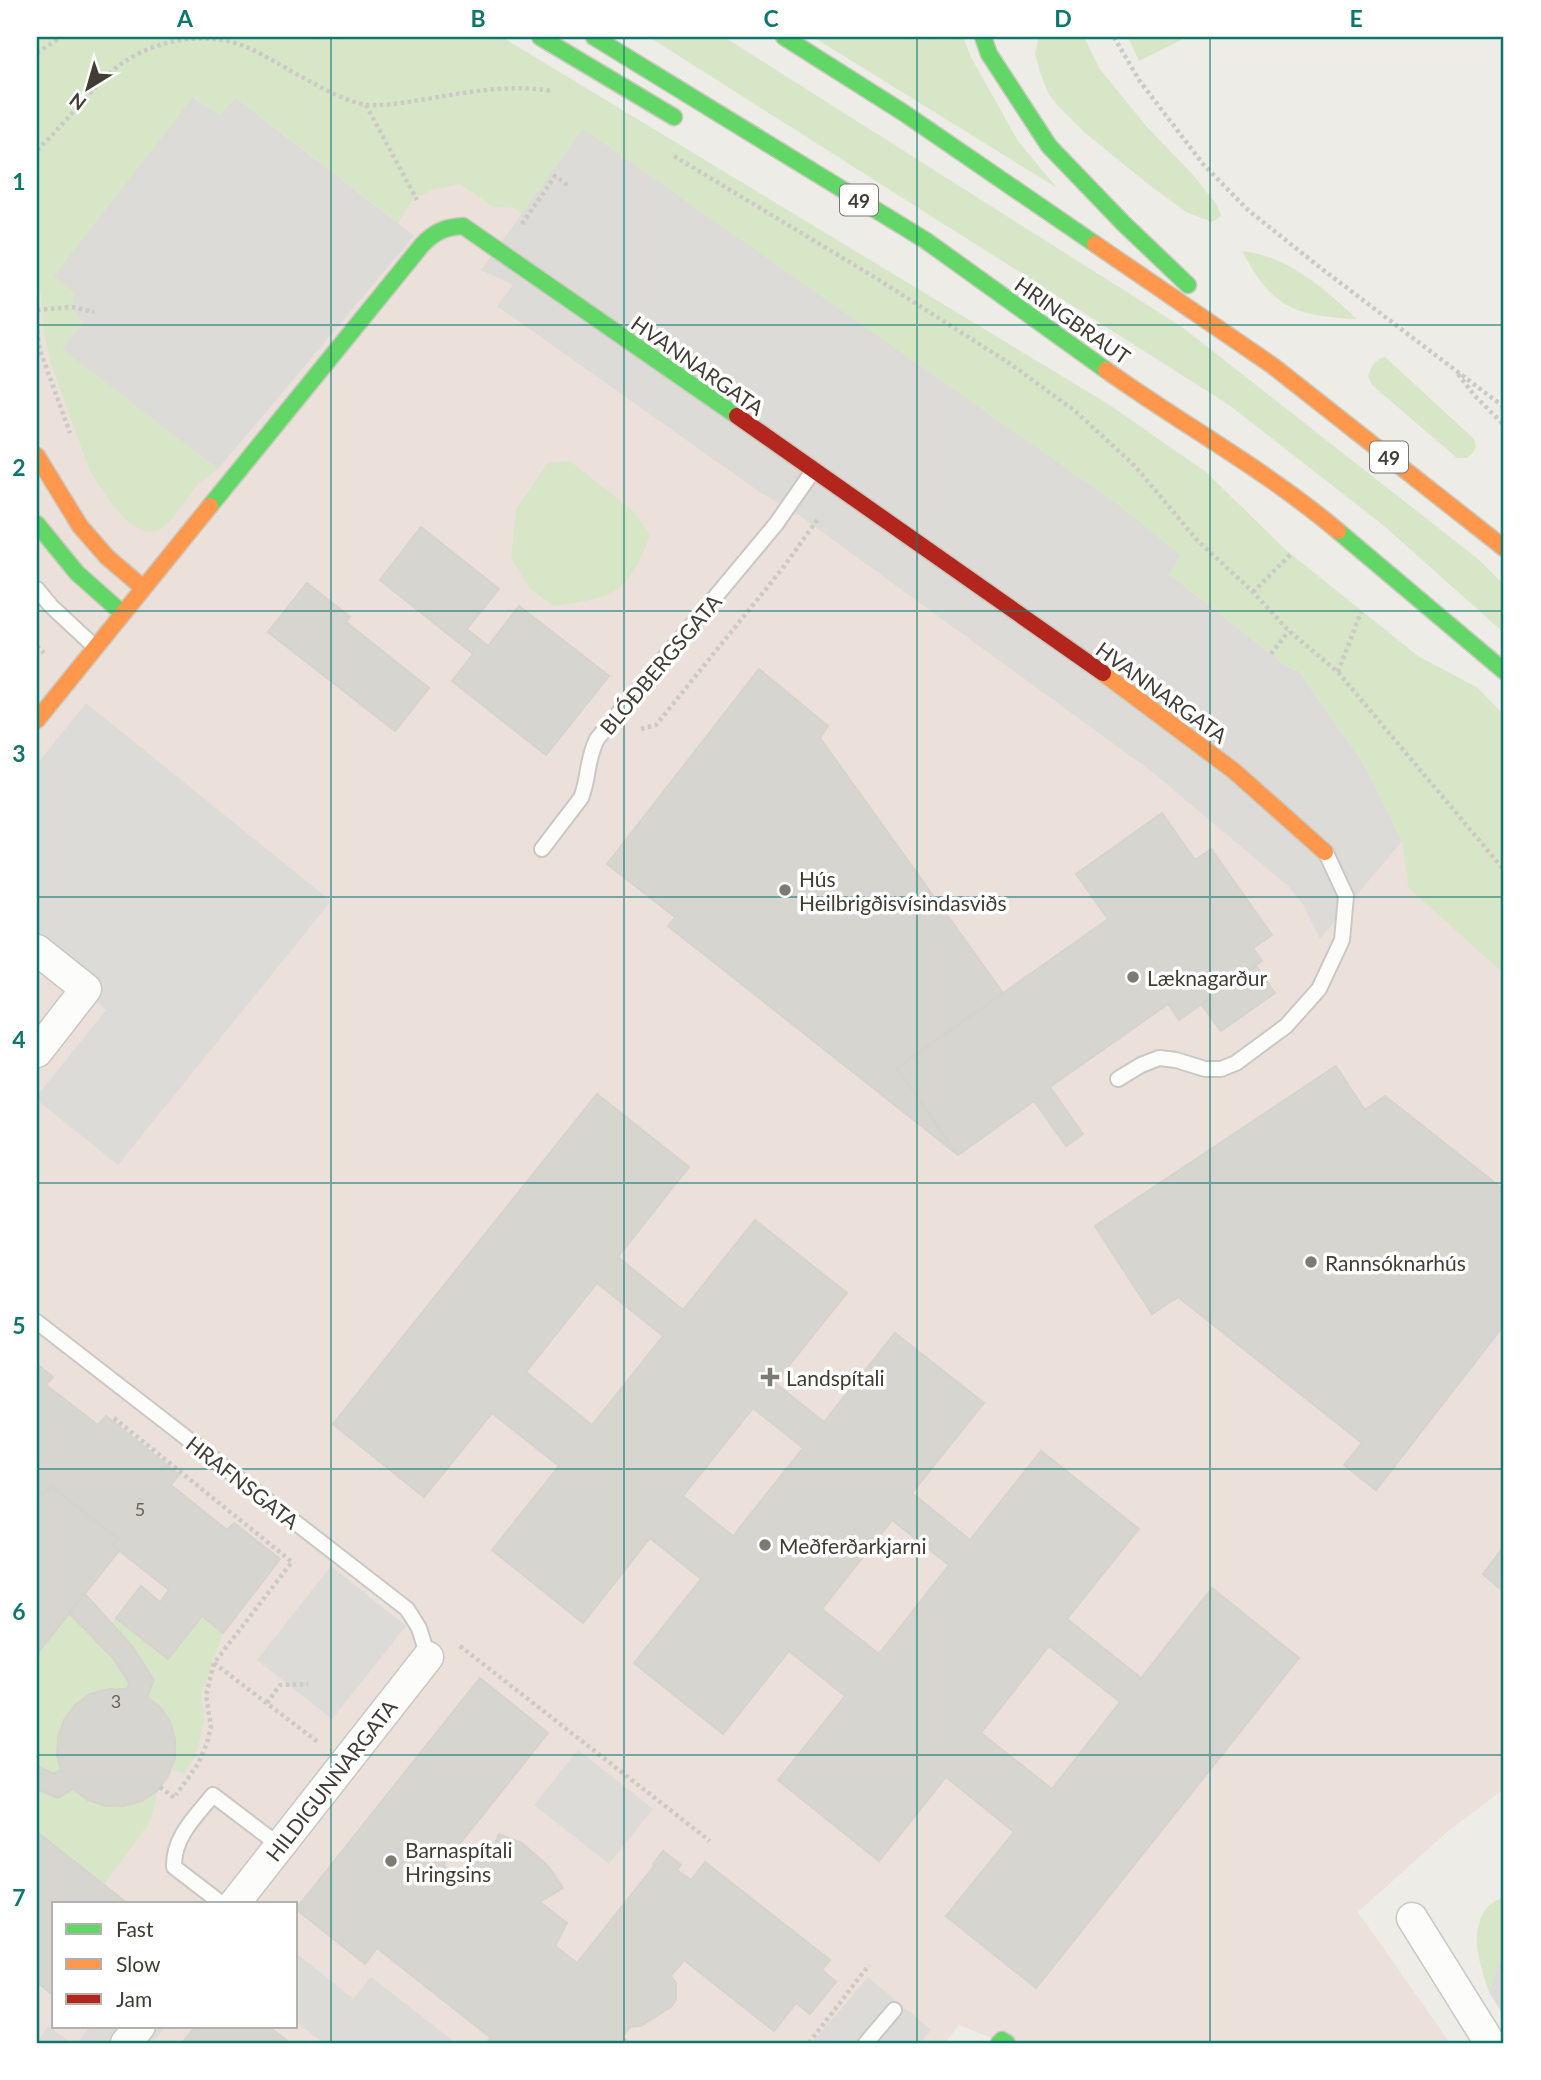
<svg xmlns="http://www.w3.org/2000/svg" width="1541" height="2080" viewBox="0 0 1541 2080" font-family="Lato,sans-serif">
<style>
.medical{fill:#ece0db;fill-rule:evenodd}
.green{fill:#d8e6c8}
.parking{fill:#dcdbd7}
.building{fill:#d7d5cf;stroke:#d5d3cd;stroke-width:2;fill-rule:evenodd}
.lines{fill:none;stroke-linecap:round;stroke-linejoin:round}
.lane-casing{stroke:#c9c8c3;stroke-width:18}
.street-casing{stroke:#c9c8c3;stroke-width:33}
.fast-casing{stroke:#cbc9be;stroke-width:19}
.slow-casing{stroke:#cbc9be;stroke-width:19}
.jam-casing{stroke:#cbc9be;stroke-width:19}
.path{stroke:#cccac6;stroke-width:4.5;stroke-dasharray:3.5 3.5;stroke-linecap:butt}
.lane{stroke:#fcfcfb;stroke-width:14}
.street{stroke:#fcfcfb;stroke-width:30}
.fast{stroke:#63d668;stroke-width:16}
.slow{stroke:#ff974d;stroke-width:16}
.jam{stroke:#b3261e;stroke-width:16}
.grid{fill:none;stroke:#0f766e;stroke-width:2;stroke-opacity:0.55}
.poi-dot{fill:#7d7a73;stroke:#fff;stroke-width:2.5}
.labels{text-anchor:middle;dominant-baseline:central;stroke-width:7;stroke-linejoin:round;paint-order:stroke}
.number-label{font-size:18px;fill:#67645c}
.shield{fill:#fff;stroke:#7a7771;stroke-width:2}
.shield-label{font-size:19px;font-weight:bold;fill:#413d34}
.street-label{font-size:21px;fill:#413d34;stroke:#fff}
.poi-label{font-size:21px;fill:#413d34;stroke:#fff;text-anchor:start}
.neatline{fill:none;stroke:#0f766e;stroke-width:2.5}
.grid-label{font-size:23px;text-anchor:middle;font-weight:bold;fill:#0f766e}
</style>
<rect width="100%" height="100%" fill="#edece7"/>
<!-- medical -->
<path class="medical" d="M 593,116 L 1405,839 L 1406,874 L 1504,965 L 1504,1789 L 1447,1832 L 1358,1912 L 1450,2043 L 1004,2043 L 959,2025 L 945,2043 L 37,2043 L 37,212 ZM 54,1903 L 296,1903 L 296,2026 L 54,2026 Z"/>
<!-- green -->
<g class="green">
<path d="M 37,37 L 502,37 L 1108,404 L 1206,472 L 1286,550 L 1418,656 L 1478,688 L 1504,715 L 1504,974 L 1408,887 L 1402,841 L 1365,766 L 1298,670 L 1290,669 L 1169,574 L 1181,556 L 583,130 L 522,213 L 513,208 L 493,207 L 460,184 L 432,190 L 412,200 L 398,223 L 235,97 L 220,117 L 194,97 L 74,292 L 83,322 L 63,348 L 218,469 L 199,483 L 171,520 L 158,531 L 145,532 L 129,523 L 110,502 L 90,471 L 50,361 L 44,332 L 41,294 L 37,283 Z"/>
<path d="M 649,37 L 724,37 L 1182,327 L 1478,559 L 1504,585 L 1504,633 L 1383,525 L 1229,405 Z"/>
<path d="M 813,37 L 963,37 L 971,57 L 1018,141 L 1057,188 Z"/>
<path d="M 1039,37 L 1084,37 L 1099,68 L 1147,127 L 1194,176 L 1217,205 L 1221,216 L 1212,222 L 1186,212 L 1148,184 L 1084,132 L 1059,107 L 1048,93 L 1040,72 L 1035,54 Z"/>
<path d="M 1128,37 L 1187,37 L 1139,61 Z"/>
<path d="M 1242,251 C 1289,256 1323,288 1357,319 C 1295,316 1272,308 1242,251 Z"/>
<path d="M 1385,357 L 1474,439 C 1478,448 1474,452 1467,458 L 1457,458 L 1372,385 L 1368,376 C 1371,367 1375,359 1385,357 Z"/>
<path d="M 570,461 L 633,511 L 650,535 C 627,595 615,597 554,606 L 529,588 L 511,558 L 516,509 L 548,463 Z"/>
<path d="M 69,1613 L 113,1658 L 129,1683 L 127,1689 C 78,1688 48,1720 61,1769 L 54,1774 L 37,1766 L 37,1654 Z"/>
<path d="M 202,1616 L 223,1633 L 201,1695 L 205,1718 L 196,1755 L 184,1773 L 173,1771 C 179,1732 173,1725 147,1697 L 154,1680 L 132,1646 L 112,1623 L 116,1618 L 168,1659 Z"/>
<path d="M 37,1789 L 58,1798 L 73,1789 C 103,1812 127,1812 158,1790 L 151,1820 L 104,1885 L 37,1832 Z"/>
<path d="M 1504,1896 L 1504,1947 L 1489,1992 C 1481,1966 1468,1935 1486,1909 C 1489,1904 1498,1900 1504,1896 Z"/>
</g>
<!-- parking -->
<g class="parking">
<path d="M 193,97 L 220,116 L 235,97 L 414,236 L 218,469 L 62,349 L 83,322 L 72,307 L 74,292 L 54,276 Z"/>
<path d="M 583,129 L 1121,507 L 1181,556 L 1169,574 L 1290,669 L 1298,670 L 1365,766 L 1402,841 L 1320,939 L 1303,904 L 1288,886 L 1151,771 L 803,518 L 761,493 L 497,306 L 513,285 L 481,270 Z"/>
<path d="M 86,703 L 331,901 L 118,1165 L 37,1100 L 37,1096 L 106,1010 L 37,954 L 37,764 Z"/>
<path d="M 331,1566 L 406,1626 L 332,1719 L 257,1660 Z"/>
<path d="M 578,1750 L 653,1809 L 609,1864 L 534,1805 Z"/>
<path d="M 1504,1947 L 1504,2016 L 1489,1992 Z"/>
<path d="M 296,1953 L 353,1999 L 371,1977 L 456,2043 L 323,2043 L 296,2021 Z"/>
<path d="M 868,1977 L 931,2030 L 920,2043 L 812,2043 Z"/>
<path d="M 48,2026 L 71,2043 L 37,2043 Z"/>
<path d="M 90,2026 L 165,2026 L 152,2043 L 77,2043 Z"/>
</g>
<!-- building -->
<g class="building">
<path d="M 421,527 L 499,589 L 467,629 L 488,646 L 519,606 L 609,676 L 546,755 L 452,681 L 473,654 L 380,580 Z"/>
<path d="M 307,583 L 350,617 L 346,622 L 429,688 L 395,731 L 268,632 Z"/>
<path d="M 759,669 L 828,726 L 820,738 L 1003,993 L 897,1068 L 958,1155 L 668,926 L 675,917 L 607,864 Z"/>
<path d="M 1162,813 L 1195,860 L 1211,849 L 1272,935 L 1253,948 L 1262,961 L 1179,1020 L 1168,1004 L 1050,1087 L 1083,1134 L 1066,1146 L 1034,1101 L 958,1155 L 897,1068 L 1108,919 L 1076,874 Z"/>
<path d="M 1256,966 L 1275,993 L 1221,1031 L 1201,1004 Z"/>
<path d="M 1336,1066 L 1365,1110 L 1385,1096 L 1504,1190 L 1504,1325 L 1376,1490 L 1344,1465 L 1362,1443 L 1178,1297 L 1152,1314 L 1095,1226 Z"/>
<path d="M 597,1094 L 689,1167 L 618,1257 L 683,1310 L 755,1220 L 847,1293 L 775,1383 L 824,1422 L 895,1333 L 984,1403 L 912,1493 L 970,1540 L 1041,1451 L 1139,1529 L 1067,1619 L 1141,1678 L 1212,1588 L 1299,1658 L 1036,1988 L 946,1916 L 1014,1832 L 946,1777 L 879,1861 L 778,1780 L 845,1696 L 789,1651 L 723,1734 L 634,1663 L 701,1579 L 650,1538 L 583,1623 L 492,1550 L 559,1466 L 492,1413 L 424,1497 L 333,1424 ZM 597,1283 L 663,1336 L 592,1425 L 526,1372 ZM 753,1408 L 803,1448 L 733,1536 L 683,1496 ZM 892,1520 L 949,1565 L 879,1654 L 822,1609 ZM 1049,1646 L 1120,1702 L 1052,1789 L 981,1733 Z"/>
<path d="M 37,1364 L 53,1377 L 46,1385 L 98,1425 L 106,1416 L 179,1475 L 171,1485 L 227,1530 L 234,1523 L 280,1559 L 223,1633 L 202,1616 L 168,1659 L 116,1618 L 141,1586 L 160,1602 L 169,1590 L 112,1545 L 118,1539 L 59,1493 L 51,1486 L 44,1494 L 37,1489 Z"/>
<path d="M 51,1486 L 118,1539 L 112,1545 L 119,1551 L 37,1654 L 37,1489 L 44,1494 Z"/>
<path d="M 1504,1546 L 1504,1592 L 1483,1574 Z"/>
<path d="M 85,1594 L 132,1646 L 154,1680 L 147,1697 L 159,1706 L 170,1721 L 175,1739 L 175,1758 L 168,1776 L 158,1790 L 142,1801 L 124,1806 L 106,1806 L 88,1800 L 73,1789 L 58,1798 L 37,1789 L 37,1766 L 54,1774 L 61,1769 L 57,1756 L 58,1737 L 64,1720 L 75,1705 L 90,1694 L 108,1689 L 127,1689 L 129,1683 L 113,1658 L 69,1613 Z"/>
<path d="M 480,1678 L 548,1733 L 443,1865 L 461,1879 L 481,1855 L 488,1860 L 499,1834 L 522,1843 L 548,1866 L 563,1888 L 540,1902 L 567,1923 L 555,1946 L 577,1963 L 654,1866 L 653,1864 L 663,1851 L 681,1865 L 677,1870 L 691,1880 L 705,1862 L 830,1960 L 822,1970 L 836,1982 L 810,2014 L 796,2003 L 774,2031 L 684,1960 L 671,1976 L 676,1983 L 676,1999 L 672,2006 L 641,2026 L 630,2027 L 622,2037 L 630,2043 L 486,2043 L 491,2038 L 377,1948 L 365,1964 L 296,1909 Z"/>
<path d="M 37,1832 L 127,1903 L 54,1903 L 54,1996 L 37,1982 Z"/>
<path d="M 196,2026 L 268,2026 L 290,2043 L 182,2043 Z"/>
</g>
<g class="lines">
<!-- lane casing -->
<g class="lane-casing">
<g id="lane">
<path d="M 37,589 L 51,606 L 95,647"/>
<path d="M 542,849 L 581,798 C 589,779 586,761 597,739 L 776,524 L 813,471"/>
<path d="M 1118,1079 L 1141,1065 L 1159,1058 L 1176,1060 L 1205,1069 L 1221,1069 L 1236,1063 L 1286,1026 L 1319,989 L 1342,940 L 1346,896 L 1326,853"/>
<path d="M 37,1322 L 407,1609 L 419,1628 L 428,1657"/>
<path d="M 221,1903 L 174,1867 C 173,1837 196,1816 213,1795 L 280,1846"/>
<path d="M 866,2043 L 894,2010"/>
</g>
</g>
<!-- street casing -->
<g class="street-casing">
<g id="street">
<path d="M 37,950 L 86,989 L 37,1052"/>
<path d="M 235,1903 L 428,1657"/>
<path d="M 1412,1918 L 1490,2043"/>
<path d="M 126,2043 L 140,2026"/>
</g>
</g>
<!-- fast casing -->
<g class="fast-casing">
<g id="fast">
<path d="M 540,37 L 674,117"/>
<path d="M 594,37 L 925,240 L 1106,370"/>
<path d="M 784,37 L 904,113 L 1095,244"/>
<path d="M 983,37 L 989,54 L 1049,146 L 1123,223 L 1188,285"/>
<path d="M 210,506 L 422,245 C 434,232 445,227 463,226 L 737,416"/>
<path d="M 37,524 L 77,573 L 122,613"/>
<path d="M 1338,531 L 1504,671"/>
<path d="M 999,2043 L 1002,2040 L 1007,2043"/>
</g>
</g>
<!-- slow casing -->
<g class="slow-casing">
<g id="slow">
<path d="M 1095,244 L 1273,366 L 1504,548"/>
<path d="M 1106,370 C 1183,425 1266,470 1338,531"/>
<path d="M 37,456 L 80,526 L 107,557 L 142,587"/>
<path d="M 1103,673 L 1234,771 L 1325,852"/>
<path d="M 37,720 L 210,506"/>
</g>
</g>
<!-- jam casing -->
<g class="jam-casing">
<path id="jam" d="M 737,416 L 1103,673"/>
</g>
<!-- path -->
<g class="path">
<path d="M 1114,37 L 1139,80 L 1203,164 L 1248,210 L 1322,269 L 1504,407"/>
<path d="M 37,53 L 61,37"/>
<path d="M 366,105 L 417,200"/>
<path d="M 37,150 C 63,126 84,97 110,73 C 144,42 200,29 244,46 C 255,50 266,57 277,63 C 299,75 344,103 368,105 C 388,106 407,102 426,99 C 469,92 509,84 552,91"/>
<path d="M 674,156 L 871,275 L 1009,363 L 1075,411 L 1134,465 L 1197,540 L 1253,592 L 1289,631 L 1338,672 L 1504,870"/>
<path d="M 522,224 L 555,176 L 570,187"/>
<path d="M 37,310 L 72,307 L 94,312"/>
<path d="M 37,331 L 40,350 L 70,433"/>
<path d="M 1458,374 L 1474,395 L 1504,425"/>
<path d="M 1253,592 L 1291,554"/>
<path d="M 37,646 L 44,653"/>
<path d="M 1271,654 L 1289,631"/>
<path d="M 1338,672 L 1361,612"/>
<path d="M 641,729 L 656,725 L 782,569 L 818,519"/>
<path d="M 114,1418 L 292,1562 L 214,1663 L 206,1695 L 211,1727 L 207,1743 L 198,1764 L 176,1795"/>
<path d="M 460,1646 L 710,1841"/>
<path d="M 214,1663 L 319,1743"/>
<path d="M 267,1703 L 280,1685 L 308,1684"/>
<path d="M 160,1787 L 176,1799"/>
<path d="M 809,2043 L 869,1965"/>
</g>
<!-- lane -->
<use href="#lane" class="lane"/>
<!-- street -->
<use href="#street" class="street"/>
<!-- fast -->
<use href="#fast" class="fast"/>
<!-- slow -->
<use href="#slow" class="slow"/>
<!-- jam -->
<use href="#jam" class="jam"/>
</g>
<!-- grid -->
<path class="grid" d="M 331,37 L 331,2043M 624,37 L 624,2043M 917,37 L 917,2043M 1210,37 L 1210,2043M 37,325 L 1504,325M 37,611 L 1504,611M 37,897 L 1504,897M 37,1183 L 1504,1183M 37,1469 L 1504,1469M 37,1755 L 1504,1755"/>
<!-- markers -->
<g class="poi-dot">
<circle cx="785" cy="890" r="7"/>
<circle cx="1133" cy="977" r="7"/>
<circle cx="1311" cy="1262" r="7"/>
<path d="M766.5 1366.5h7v7h7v7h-7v7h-7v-7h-7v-7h7z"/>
<circle cx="765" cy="1545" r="7"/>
<circle cx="391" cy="1861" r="7"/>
</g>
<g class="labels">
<!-- number labels -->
<g class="number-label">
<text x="140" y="1509">5</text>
<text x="116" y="1701">3</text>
</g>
<!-- shield labels -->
<g class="shield">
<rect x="840" y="184.5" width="38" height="31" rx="5"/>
<rect x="1370" y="441.5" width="38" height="31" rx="5"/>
</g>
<g class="shield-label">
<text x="859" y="200">49</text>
<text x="1389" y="457">49</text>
</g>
<!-- street labels -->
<g class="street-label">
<text transform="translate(1073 320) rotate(35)">HRINGBRAUT</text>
<text transform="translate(698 365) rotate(35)">HVANNARGATA</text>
<text transform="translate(660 664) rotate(-50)">BLÓÐBERGSGATA</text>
<text transform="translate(1162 692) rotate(36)">HVANNARGATA</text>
<text transform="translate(243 1482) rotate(38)">HRAFNSGATA</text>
<text transform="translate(331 1780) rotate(-52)">HILDIGUNNARGATA</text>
</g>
<!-- poi labels -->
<g class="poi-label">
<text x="799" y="878">Hús<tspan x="799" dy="24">Heilbrigðisvísindasviðs</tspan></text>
<text x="1147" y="977">Læknagarður</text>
<text x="1325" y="1262">Rannsóknarhús</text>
<text x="786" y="1377">Landspítali</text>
<text x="779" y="1545">Meðferðarkjarni</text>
<text x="405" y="1849">Barnaspítali<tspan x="405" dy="24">Hringsins</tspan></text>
</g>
</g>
<!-- border -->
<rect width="1541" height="2080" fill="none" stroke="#ffffff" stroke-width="77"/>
<!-- legend -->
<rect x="52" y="1902" width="245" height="126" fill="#ffffff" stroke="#b3b1ae" stroke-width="2"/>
<rect x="66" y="1924" width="35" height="10" fill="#63d668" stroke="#b3b1ae" stroke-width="2"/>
<text x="116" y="1937" font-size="21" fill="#413d34">Fast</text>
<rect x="66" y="1959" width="35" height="10" fill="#ff974d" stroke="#b3b1ae" stroke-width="2"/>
<text x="116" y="1972" font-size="21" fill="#413d34">Slow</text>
<rect x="66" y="1994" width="35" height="10" fill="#b3261e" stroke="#b3b1ae" stroke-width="2"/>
<text x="116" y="2007" font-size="21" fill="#413d34">Jam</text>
<!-- north arrow -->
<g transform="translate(88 88) rotate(217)" stroke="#ffffff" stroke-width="5" paint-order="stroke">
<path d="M0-5L12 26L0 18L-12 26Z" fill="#413d34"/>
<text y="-10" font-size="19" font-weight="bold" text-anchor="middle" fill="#413d34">N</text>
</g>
<rect x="38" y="38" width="1464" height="2004" class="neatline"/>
<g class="grid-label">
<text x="185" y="27">A</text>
<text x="478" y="27">B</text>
<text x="771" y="27">C</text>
<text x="1063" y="27">D</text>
<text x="1356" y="27">E</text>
<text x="19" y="190">1</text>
<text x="19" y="476">2</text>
<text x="19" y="762">3</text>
<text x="19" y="1048">4</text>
<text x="19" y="1334">5</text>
<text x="19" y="1620">6</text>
<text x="19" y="1906">7</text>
</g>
</svg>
